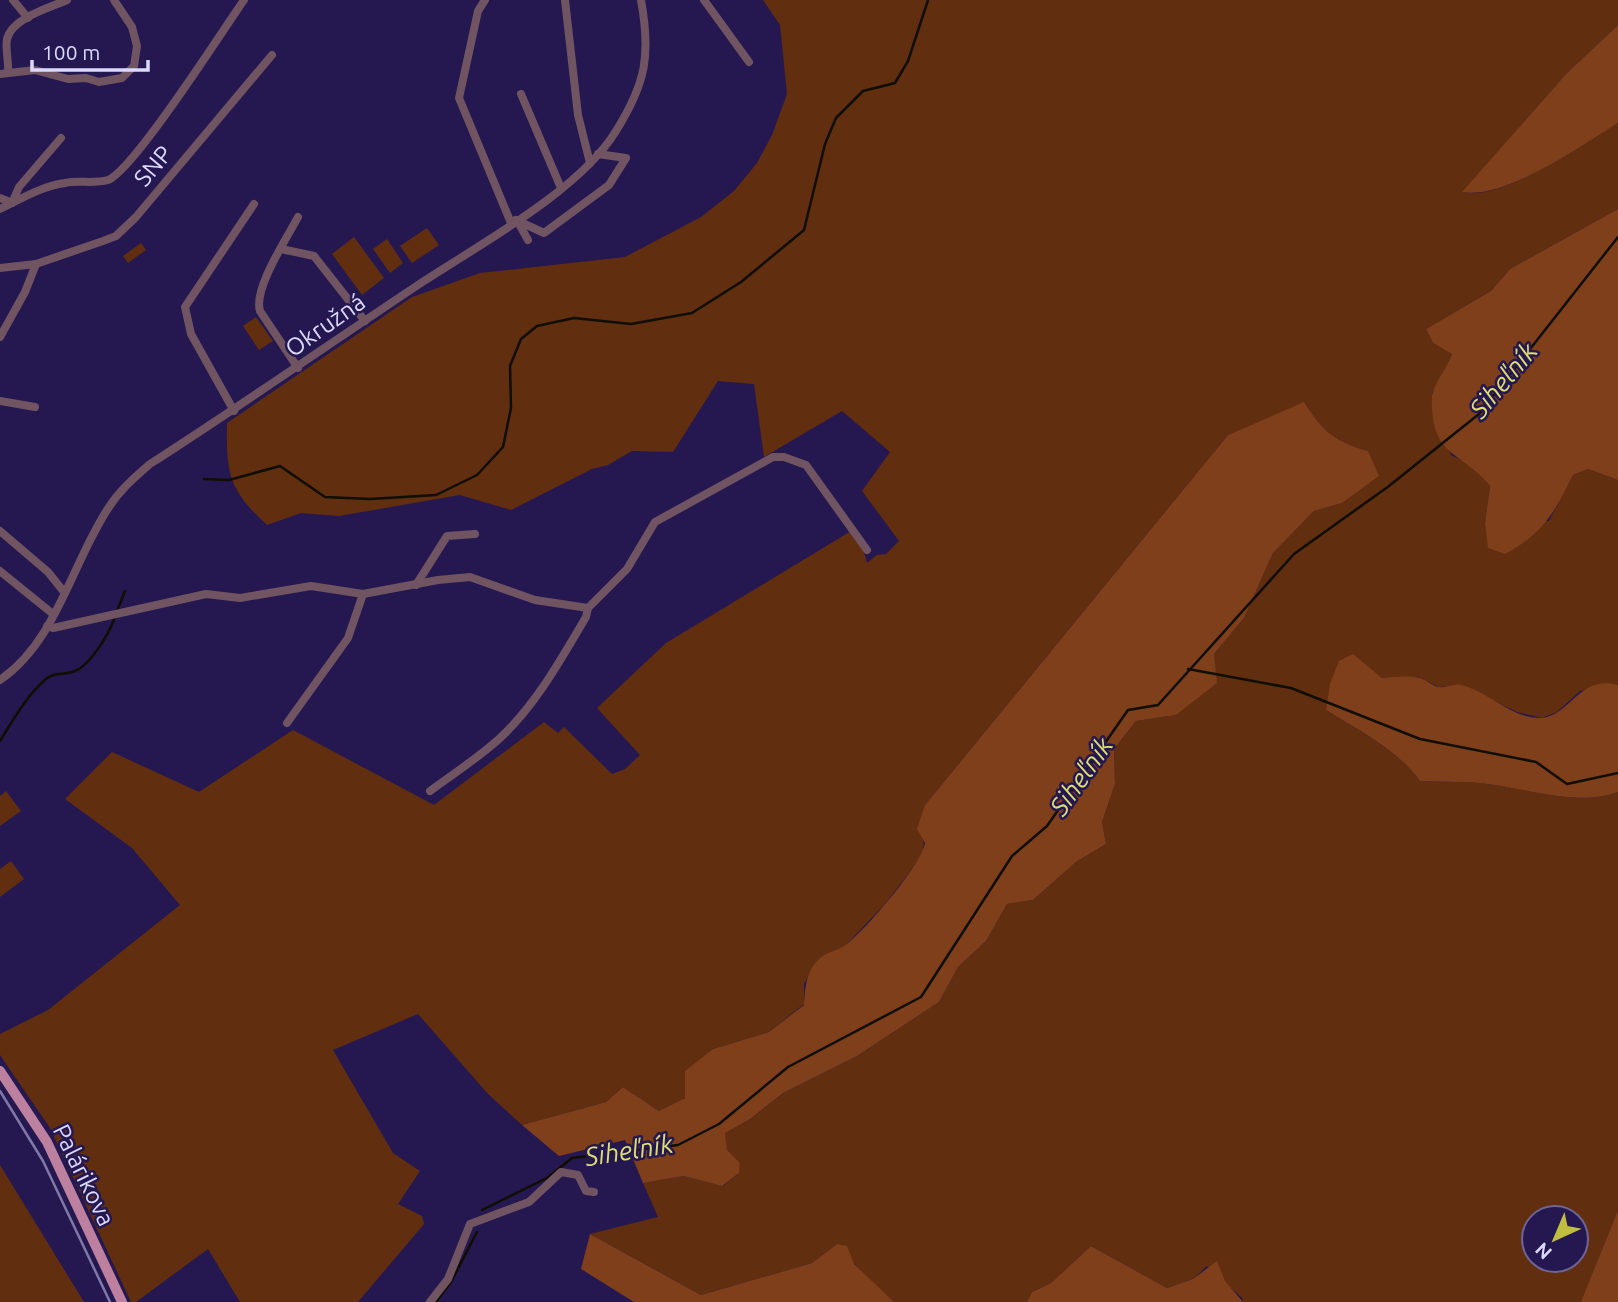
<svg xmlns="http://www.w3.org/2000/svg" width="1618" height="1302" viewBox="0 0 1618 1302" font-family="Ubuntu,sans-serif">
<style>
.green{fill:#612e0f;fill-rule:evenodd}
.forest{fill:#7e3f1a}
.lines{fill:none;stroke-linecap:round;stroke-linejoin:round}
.stream{stroke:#0f0e00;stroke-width:2.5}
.minor{stroke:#715462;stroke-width:8}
.major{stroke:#bd809e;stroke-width:10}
.rail{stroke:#8079a7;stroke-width:2.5}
.labels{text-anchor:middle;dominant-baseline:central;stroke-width:5;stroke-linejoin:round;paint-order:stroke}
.street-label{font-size:24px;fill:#dbd9fd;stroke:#251851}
.water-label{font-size:26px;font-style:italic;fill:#dedd72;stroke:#251851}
</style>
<rect width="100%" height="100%" fill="#251851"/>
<!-- green -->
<g class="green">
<path d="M 763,0 L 1618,0 L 1618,25 L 1566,74 L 1463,192 C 1501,202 1584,144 1618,123 L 1618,209 L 1510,269 L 1491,291 L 1426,329 L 1433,343 L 1452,353 L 1446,371 L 1432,393 L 1451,455 L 1475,467 L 1490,486 L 1485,523 L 1549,521 L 1573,475 L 1588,469 L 1618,480 L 1618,685 L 1580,691 L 1557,712 L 1542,718 L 1517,712 L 1460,685 L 1439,687 L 1418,677 L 1382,678 L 1326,710 C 1358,730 1397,749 1420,781 C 1445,782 1471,781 1495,785 C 1534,791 1580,806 1618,792 L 1618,1210 L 1581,1302 L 1243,1302 L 1242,1298 L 1207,1266 L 1193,1279 L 1167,1288 L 1091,1246 L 1051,1283 L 1032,1292 L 1027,1302 L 894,1302 L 866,1277 L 837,1244 L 812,1263 L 701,1295 L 590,1234 L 658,1217 L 643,1183 L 684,1176 L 723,1186 L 739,1173 L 727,1150 L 724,1133 L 750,1119 L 783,1093 L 857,1056 L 939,1002 L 958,967 L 986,941 L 1007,904 L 1033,900 L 1076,862 L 1106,844 L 1102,822 L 1115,784 L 1114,749 L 1136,721 L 1176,715 L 1214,654 L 1244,618 L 1273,553 L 1314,511 L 1342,503 L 1368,451 C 1334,441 1323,432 1304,403 L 1228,435 L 925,805 L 923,855 L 885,904 L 846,945 L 819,959 L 804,984 L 804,1004 L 769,1032 L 713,1049 L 685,1098 L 659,1111 L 623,1087 L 606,1102 L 522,1125 L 488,1094 L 418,1014 L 333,1050 L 393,1153 L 420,1171 L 398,1204 L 422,1216 L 424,1224 L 358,1302 L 240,1302 L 208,1249 L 136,1302 L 131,1302 L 50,1128 L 0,1055 L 0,1034 L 48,1010 L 180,905 L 132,848 L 65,799 L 112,752 L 199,792 L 293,730 L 434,805 L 544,722 L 558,733 L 564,727 L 612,774 L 625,769 L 640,755 L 597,708 L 666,643 L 851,531 L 864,552 L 867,563 L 877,555 L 886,554 L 899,541 L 862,491 L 890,452 L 842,411 L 764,457 L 754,384 L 718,381 L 673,452 L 632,451 L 608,465 L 592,469 L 511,510 L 460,495 L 339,516 L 301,513 L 267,525 C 229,490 226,474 227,423 L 412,297 L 480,273 L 625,257 L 701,217 L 734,191 L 757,163 L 772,135 L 787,94 L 780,25 ZM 1534,1218 L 1576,1218 L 1576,1260 L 1534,1260 Z"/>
<path d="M 427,228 L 439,245 L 412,263 L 400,246 Z"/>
<path d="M 354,237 L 384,278 L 362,295 L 332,254 Z"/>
<path d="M 387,239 L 403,263 L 390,273 L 373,249 Z"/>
<path d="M 141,243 L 146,250 L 128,263 L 123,256 Z"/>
<path d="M 256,317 L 273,341 L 259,350 L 243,326 Z"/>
<path d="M 6,791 L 21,811 L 0,826 L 0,796 Z"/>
<path d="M 11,861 L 24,879 L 0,897 L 0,869 Z"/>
<path d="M 0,1165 L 84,1302 L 0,1302 Z"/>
</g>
<!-- forest -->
<g class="forest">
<path d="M 1618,25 L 1618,123 C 1581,146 1505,200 1462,192 L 1566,74 Z"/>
<path d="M 1618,209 L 1618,480 L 1588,469 L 1573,475 C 1554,513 1544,533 1505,554 L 1488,548 L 1485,523 L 1490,486 C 1465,454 1434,457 1432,408 C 1432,404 1431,397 1433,392 C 1437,379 1447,368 1452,354 L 1433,343 L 1426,329 L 1491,291 L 1510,269 Z"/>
<path d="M 1304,402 C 1323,432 1334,441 1368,451 L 1379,476 L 1342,503 L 1314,511 L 1273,553 L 1244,618 L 1214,654 L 1217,683 L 1176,715 L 1136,721 L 1114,749 L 1115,784 L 1102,822 L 1106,844 L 1076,862 L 1033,900 L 1007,904 L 986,941 L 958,967 L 939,1002 L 857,1056 L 783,1093 L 750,1119 L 725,1133 L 727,1150 L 740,1163 L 739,1173 L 722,1186 L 684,1176 L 643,1183 L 625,1140 L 559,1156 L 522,1125 L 606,1102 L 623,1087 L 659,1111 L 685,1098 L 685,1071 L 713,1049 L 769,1032 L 804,1005 C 805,989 806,972 818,960 C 825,952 838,951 847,944 C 866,929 921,866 925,843 L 917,829 L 925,805 L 1228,435 Z"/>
<path d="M 1353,654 L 1382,678 C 1393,677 1409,675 1420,678 C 1426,680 1433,686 1439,687 C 1446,688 1454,683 1461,685 C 1488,691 1512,719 1541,718 C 1570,716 1580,674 1618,685 L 1618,792 C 1580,806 1534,791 1495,785 C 1471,781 1445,782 1420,781 C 1397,749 1358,730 1326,710 L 1330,684 L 1339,661 Z"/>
<path d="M 1618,1210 L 1618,1302 L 1581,1302 L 1584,1294 Z"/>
<path d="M 590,1234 L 701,1295 L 812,1263 L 837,1244 L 847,1246 L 854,1264 L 894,1302 L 634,1302 L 581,1269 Z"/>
<path d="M 1091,1246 L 1167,1288 L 1193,1279 L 1217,1261 L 1225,1281 L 1243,1302 L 1027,1302 L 1032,1292 L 1051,1283 Z"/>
</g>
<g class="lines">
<!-- stream -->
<g class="stream">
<path d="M 204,479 L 229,480 L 280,466 L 325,497 L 370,499 L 436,495 L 477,475 L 503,447 L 511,408 L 510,366 L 521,339 L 537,326 L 574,318 L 631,324 L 692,313 L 741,282 L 804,230 L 825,144 L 836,118 L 863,91 L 895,83 L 908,61 L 928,0"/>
<path d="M 117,611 L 125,591"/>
<path d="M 1188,669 L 1291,688 L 1420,739 L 1536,762 L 1567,784 L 1618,773"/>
<path d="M 0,741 C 13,720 27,695 46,679 C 54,672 62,675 72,672 C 89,668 109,634 115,617"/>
<path d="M 482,1210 L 547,1178 L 572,1158 L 678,1145 L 719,1124 L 788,1067 L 921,997 L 1012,856 L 1047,826 L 1128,710 L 1158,705 L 1294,554 L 1389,486 L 1479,414 L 1618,237"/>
<path d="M 436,1302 L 451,1282 L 477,1232"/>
</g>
<!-- minor -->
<g class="minor">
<path d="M 13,0 L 28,18"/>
<path d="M 485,0 L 478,11 L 459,98 L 511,223"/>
<path d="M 565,0 L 578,115 L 590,163"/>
<path d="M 704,0 L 749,62"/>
<path d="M 8,72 C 9,61 5,49 7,39 C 12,18 49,8 67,0"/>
<path d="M 0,74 L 35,70 L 68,79 L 86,78 L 99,82 L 122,78 L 134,66 L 137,46 L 132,27 L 114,0"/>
<path d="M 521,94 L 561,188"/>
<path d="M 0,198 L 12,203 L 19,187 L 61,138"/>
<path d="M 0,209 C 21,199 42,186 65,183 C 79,180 94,184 108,180 C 133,171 223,30 244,0"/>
<path d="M 298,217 C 287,238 253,289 260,311 L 298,368"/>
<path d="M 516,220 L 544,233 L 609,185 L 626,158 L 598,154"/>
<path d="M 518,222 L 528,240"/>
<path d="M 281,249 L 314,256 L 365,321"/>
<path d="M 0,268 L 36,264 L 103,241 L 116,236 L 136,217 L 272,55"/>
<path d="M 0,337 L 25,292 L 36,264"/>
<path d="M 0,401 L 35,407"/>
<path d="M 234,411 L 191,334 L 185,307 L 254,204"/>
<path d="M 0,531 L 48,572 L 64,592"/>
<path d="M 0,571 L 53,614"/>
<path d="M 416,585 L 447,536 L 475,534"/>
<path d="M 588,608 L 627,569 L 655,522 L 773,457 L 784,457 L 806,465 L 867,550"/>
<path d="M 47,626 L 53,628 L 206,594 L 240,598 L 311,586 L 363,594 L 438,580 L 470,577 L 535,600 L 588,608 L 586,617 C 561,659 536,705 499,739 C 478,758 453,774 430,791"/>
<path d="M 0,680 C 57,641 72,562 109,507 C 120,490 134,478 150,464 C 242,405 332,342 424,281 C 482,243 580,190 616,131 C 646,83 651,55 641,0"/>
<path d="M 287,723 L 348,638 L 363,594"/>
<path d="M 430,1302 L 448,1279 L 470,1224 L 529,1202 L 561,1172 L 578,1175 L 586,1191 L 594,1192"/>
</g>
<!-- major -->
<path class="major" d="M 0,1071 L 47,1142 L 122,1302"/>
<!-- rail -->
<path class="rail" d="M 0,1091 L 43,1161 L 110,1302"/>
</g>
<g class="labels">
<!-- street labels -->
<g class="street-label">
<text transform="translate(153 166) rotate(-50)">SNP</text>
<text transform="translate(325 325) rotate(-35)">Okružná</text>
<text transform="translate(84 1175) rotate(64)">Palárikova</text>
</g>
<!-- water labels -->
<g class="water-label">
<text transform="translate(1503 380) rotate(-50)">Siheľník</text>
<text transform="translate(1081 776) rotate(-55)">Siheľník</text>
<text transform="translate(629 1150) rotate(-9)">Siheľník</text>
</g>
</g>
<!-- north arrow -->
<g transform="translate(1555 1239) rotate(224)"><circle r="33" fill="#251851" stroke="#6e6596" stroke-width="2"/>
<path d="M0-5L12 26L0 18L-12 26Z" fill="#c0be40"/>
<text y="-10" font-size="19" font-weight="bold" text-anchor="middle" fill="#dbd9fd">N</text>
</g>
<!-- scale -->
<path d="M32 60v10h116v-10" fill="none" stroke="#dbd9fd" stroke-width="3.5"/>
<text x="42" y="60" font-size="21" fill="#dbd9fd" stroke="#251851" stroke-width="5" paint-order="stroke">100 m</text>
</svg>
